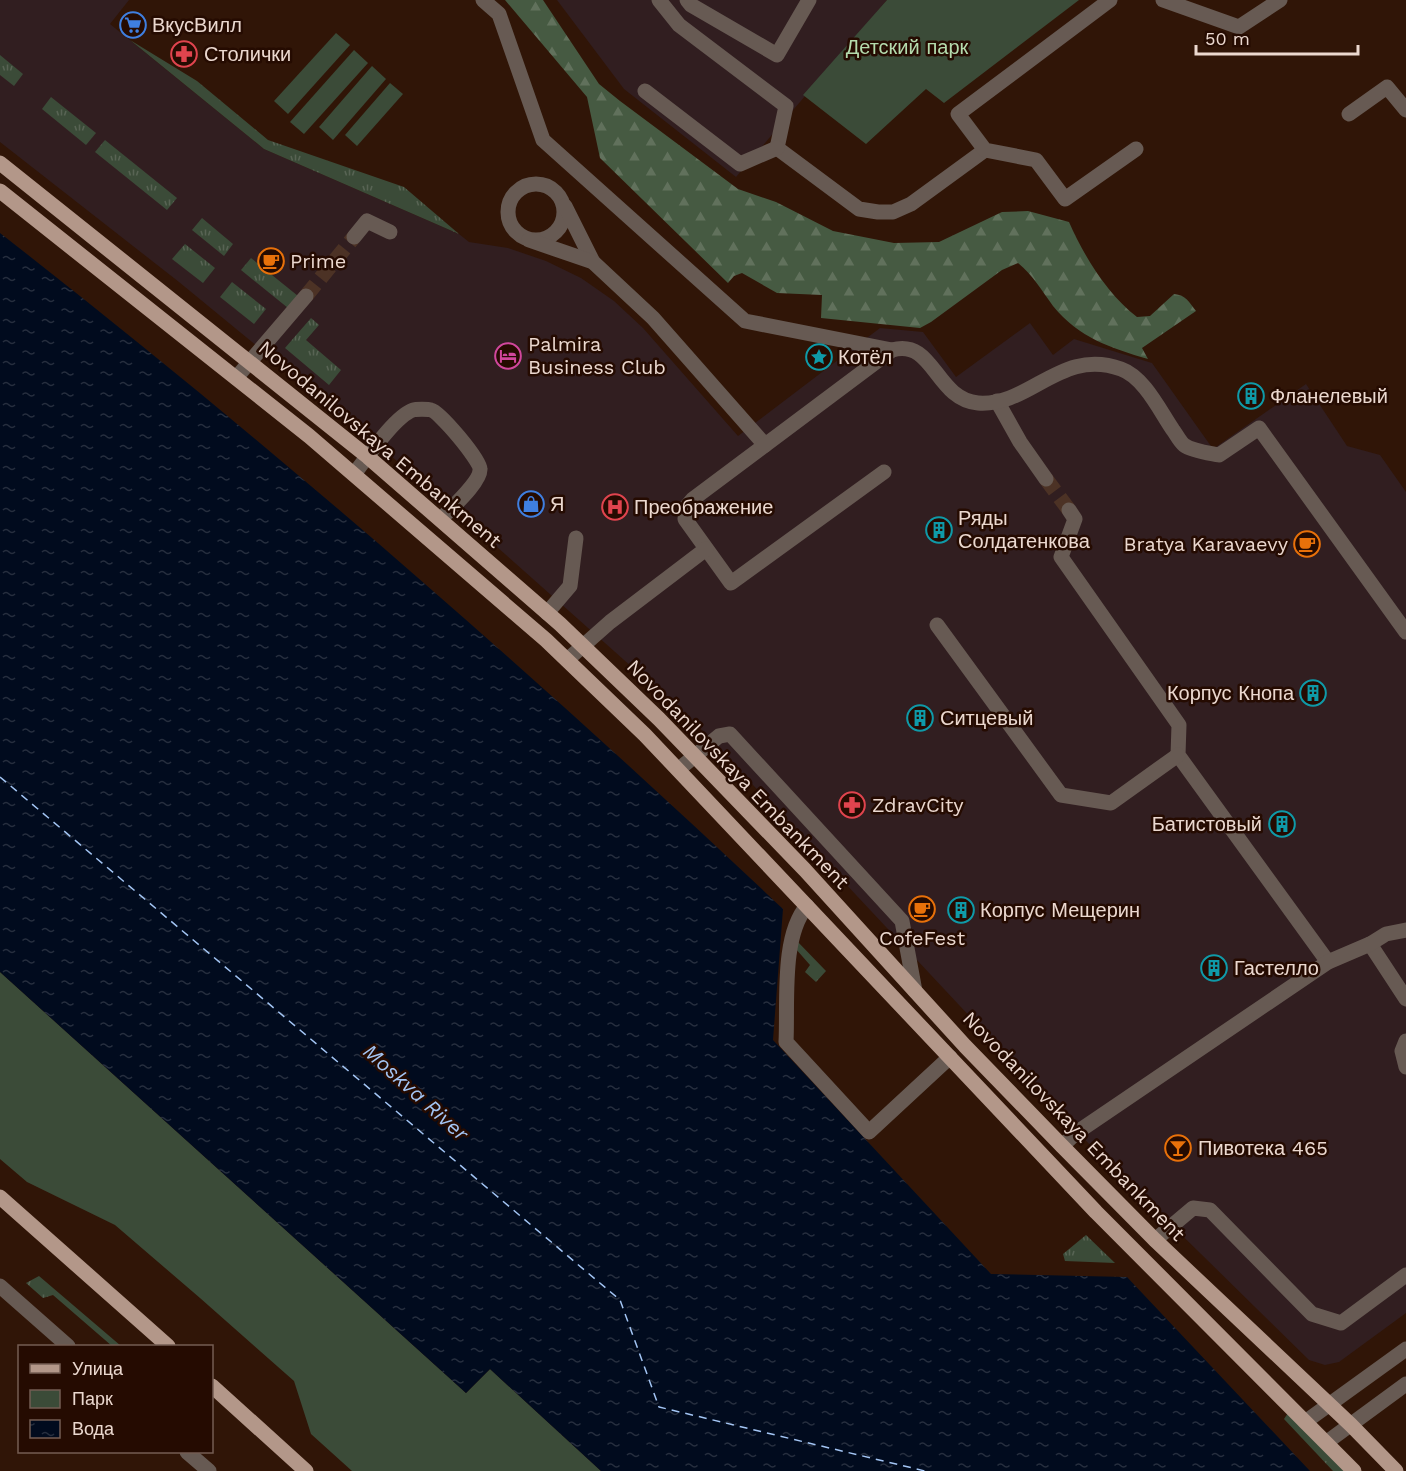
<svg xmlns="http://www.w3.org/2000/svg" width="1406" height="1471" viewBox="0 0 1406 1471" font-family="'Work Sans',sans-serif">
<style>
.commercial{fill:#311e20}
.grass{fill:url(#grass-tufts)}
.forest{fill:url(#forest-firs)}
.green{fill:#3b4b38}
.water{fill:url(#water-ripples)}
.lines{fill:none;stroke-linecap:round;stroke-linejoin:round}
.ferry{stroke:#a3c5f4;stroke-width:1.5;stroke-dasharray:8 6;stroke-linecap:butt}
.minor-tunnel{stroke:#4c3225;stroke-width:15;stroke-dasharray:15 8;stroke-linecap:butt}
.minor{stroke:#675a53;stroke-width:15}
.major{stroke:#b39789;stroke-width:15}
.labels{text-anchor:middle;dominant-baseline:central;stroke-width:5;stroke-linejoin:round;paint-order:stroke}
.poi-label{font-size:20px;fill:#ebd8cf;stroke:#250b01;text-anchor:start}
.park-label{font-size:20px;fill:#b4dbad;stroke:#250b01}
.street-label{font-size:20px;fill:#ebd8cf;stroke:#250b01}
.water-label{font-size:21px;font-style:italic;fill:#a3c5f4;stroke:#250b01}
</style>
<defs>
<pattern id="grass-tufts" width="24" height="20" patternUnits="userSpaceOnUse" patternTransform="scale(1.5)"><rect width="24" height="20" fill="#3b4b38"/><path d="M3 7l-1-3M5 7V3M7 7l1-3M15 17l-1-3M17 17v-4M19 17l1-3" fill="none" stroke="#586454"/></pattern>
<pattern id="forest-firs" width="22" height="20" patternUnits="userSpaceOnUse" patternTransform="scale(1.5)"><rect width="22" height="20" fill="#465a42"/><path d="M5 1l3.5 6h-7zM16 11l3.5 6h-7z" fill="#61715c"/></pattern>
<pattern id="water-ripples" width="26" height="14" patternUnits="userSpaceOnUse" patternTransform="scale(1.5)"><rect width="26" height="14" fill="#010b1e"/><path d="M2 4q2-2 4 0t4 0M15 11q2-2 4 0t4 0" fill="none" stroke="#262e3e"/></pattern>
</defs>
<rect width="100%" height="100%" fill="#301507"/>
<!-- commercial -->
<g class="commercial">
<path d="M 0,0 L 129,0 L 110,24 L 264,149 L 459,234 L 469,242 L 508,248 L 546,261 L 581,278 L 614,301 L 643,328 L 738,436 L 880,328 L 923,332 L 956,377 L 1030,323 L 1053,355 L 1074,339 L 1152,363 L 1213,449 L 1306,384 L 1347,446 L 1380,455 L 1406,492 L 1406,1313 L 1339,1362 L 1325,1365 L 1309,1360 L 1091,1146 L 696,724 L 442,498 L 179,282 L 0,142 Z"/>
<path d="M 557,0 L 887,0 L 736,177 L 624,89 Z"/>
</g>
<!-- grass -->
<g class="grass">
<path d="M 130,40 L 197,81 L 268,140 L 404,187 L 459,234 L 264,149 Z"/>
<path d="M 0,55 L 23,74 L 14,86 L 0,75 Z"/>
<path d="M 51,97 L 96,133 L 86,145 L 42,109 Z"/>
<path d="M 105,140 L 177,198 L 167,210 L 95,152 Z"/>
<path d="M 202,218 L 233,244 L 224,256 L 192,230 Z"/>
<path d="M 185,244 L 215,268 L 203,283 L 172,259 Z"/>
<path d="M 251,258 L 298,296 L 288,308 L 241,270 Z"/>
<path d="M 232,282 L 266,309 L 254,324 L 220,297 Z"/>
<path d="M 311,318 L 319,325 L 306,340 L 341,370 L 329,385 L 285,348 Z"/>
<path d="M 795,939 L 826,971 L 816,982 L 805,972 L 810,965 L 795,948 Z"/>
<path d="M 1086,1235 L 1115,1263 L 1065,1261 L 1063,1254 Z"/>
<path d="M 39,1276 L 121,1346 L 112,1346 L 53,1295 L 43,1298 L 26,1283 Z"/>
<path d="M 1288,1413 L 1346,1471 L 1333,1471 L 1284,1419 Z"/>
</g>
<!-- forest -->
<path class="forest" d="M 505,0 L 543,0 L 599,84 L 620,101 L 738,189 L 776,202 L 833,231 L 894,243 L 939,242 L 1002,212 L 1028,211 L 1069,222 C 1084,256 1107,294 1137,317 L 1150,316 L 1174,294 C 1186,295 1189,302 1196,311 L 1142,348 L 1148,359 C 1111,348 1079,338 1053,306 C 1042,291 1033,275 1018,263 L 1002,270 L 931,322 L 920,328 L 821,318 L 822,295 L 777,293 L 742,273 L 734,276 L 728,283 L 600,158 L 587,97 Z"/>
<!-- green -->
<g class="green">
<path d="M 887,0 L 1079,0 L 944,103 L 926,89 L 866,144 L 803,95 Z"/>
<path d="M 336,33 L 350,45 L 288,114 L 274,101 Z"/>
<path d="M 354,50 L 368,63 L 304,134 L 290,122 Z"/>
<path d="M 372,66 L 386,79 L 333,140 L 319,127 Z"/>
<path d="M 390,83 L 403,94 L 357,146 L 345,135 Z"/>
<path d="M 0,972 L 466,1393 L 490,1369 L 601,1471 L 352,1471 L 311,1434 L 294,1381 L 200,1298 L 115,1225 L 27,1182 L 0,1159 Z"/>
</g>
<!-- water -->
<path class="water" d="M 0,233 C 272,445 532,672 783,909 L 773,1040 L 991,1274 L 1127,1277 L 1310,1471 L 601,1471 L 490,1369 L 466,1393 L 0,972 Z"/>
<g class="lines">
<!-- ferry -->
<path class="ferry" d="M 0,777 L 620,1300 L 659,1407 L 925,1471"/>
<!-- minor-tunnel -->
<g class="minor-tunnel">
<path d="M 306,296 L 354,237"/>
<path d="M 1046,479 L 1069,510"/>
</g>
<!-- minor -->
<g class="minor">
<path d="M 483,0 L 499,14 L 543,140 L 745,321 L 892,350"/>
<path d="M 659,0 L 679,25 L 786,106 L 777,148 L 859,209 L 878,212 L 893,212 L 911,204 L 985,150"/>
<path d="M 687,0 L 691,5 L 777,55 L 809,0"/>
<path d="M 1110,0 L 958,114 L 985,150 L 1036,160 L 1065,199 L 1136,149"/>
<path d="M 1163,0 L 1239,27 L 1280,0"/>
<path d="M 645,91 L 740,164 L 777,148"/>
<path d="M 1349,114 L 1387,87 L 1406,110"/>
<circle cx="536" cy="212" r="28"/>
<path d="M 565,206 L 593,262"/>
<path d="M 354,237 L 367,221 L 390,232"/>
<path d="M 529,240 L 593,262 L 653,318 L 765,445"/>
<path d="M 236,378 L 306,296"/>
<path d="M 997,401 L 1020,442 L 1046,479"/>
<path d="M 884,472 L 731,583 L 685,519 L 687,506 L 693,499 L 892,350 C 934,338 935,399 978,403 C 1030,407 1061,347 1121,369 C 1144,377 1160,411 1173,430 C 1176,434 1180,442 1184,445 C 1192,451 1209,453 1219,455 L 1259,428 L 1406,632"/>
<path d="M 354,474 C 366,459 395,416 413,410 C 416,409 428,409 431,410 C 440,412 480,460 480,469 C 481,482 450,509 441,519"/>
<path d="M 1069,510 L 1075,519 L 1061,557 L 1179,725 L 1178,755 L 1328,962"/>
<path d="M 547,613 L 570,586 L 576,538"/>
<path d="M 937,625 L 1061,795 L 1111,803 L 1178,755"/>
<path d="M 567,660 L 610,622 L 706,549"/>
<path d="M 679,769 L 719,736 L 730,734 L 902,921 L 915,991"/>
<path d="M 807,906 C 781,936 788,1003 786,1042 L 869,1132 L 950,1057"/>
<path d="M 1370,944 L 1406,999"/>
<path d="M 1406,1041 L 1402,1051 L 1406,1067"/>
<path d="M 1062,1146 L 1076,1133 L 1328,962 L 1370,944 L 1386,934 L 1406,930"/>
<path d="M 1155,1240 L 1193,1208 L 1210,1210 L 1312,1314 L 1341,1323 L 1406,1275"/>
<path d="M 0,1286 L 68,1346"/>
<path d="M 1305,1422 L 1406,1349"/>
<path d="M 1327,1442 L 1406,1384"/>
<path d="M 187,1452 L 209,1471"/>
</g>
<!-- major -->
<g class="major">
<path d="M 0,163 L 368,457 L 560,624 L 659,719 L 805,870 L 965,1046 L 1062,1146 L 1155,1240 L 1351,1425 L 1396,1471"/>
<path d="M 0,191 L 309,436 L 546,640 L 645,735 L 1096,1212 L 1354,1471"/>
<path d="M 0,1197 L 168,1346"/>
<path d="M 212,1386 L 306,1471"/>
</g>
</g>
<!-- icons -->
<defs>
<g id="supermarket-ring" transform="scale(1.35)"><circle r="9.5" fill="#250b01" stroke="#3f7fe0" stroke-width="1.5"/><path d="M-6-5.5h2.5l.6 2H6L4.5 2H-2.5L-4.4-4H-6ZM-1.5 3.2a1.3 1.3 0 1 0 .1 0ZM3 3.2a1.3 1.3 0 1 0 .1 0Z" fill="#3f7fe0"/></g>
<g id="pharmacy-ring" transform="scale(1.35)"><circle r="9.5" fill="#250b01" stroke="#e0444e" stroke-width="1.5"/><path d="M-2-6h4v4h4v4h-4v4h-4v-4h-4v-4h4Z" fill="#e0444e"/></g>
<g id="cafe-ring" transform="scale(1.35)"><circle r="9.5" fill="#250b01" stroke="#e8710a" stroke-width="1.5"/><path d="M-5.5-4.5H6V0H3Q3 3.5 0 3.5H-2.5Q-5.5 3.5-5.5 0ZM3-3.2v2h1.7v-2ZM-6 4.5H4V6H-6Z" fill="#e8710a"/></g>
<g id="hotel-ring" transform="scale(1.35)"><circle r="9.5" fill="#250b01" stroke="#d1479c" stroke-width="1.5"/><path d="M-6-4.5h1.5V1H6V5H4.5V3h-9V5H-6ZM-4 0a1.8 1.8 0 1 1 3.6 0ZM.5 0V-2.5h3Q6-2.5 6 0Z" fill="#d1479c"/></g>
<g id="sight-ring" transform="scale(1.35)"><circle r="9.5" fill="#250b01" stroke="#0f9aa8" stroke-width="1.5"/><path d="M0-6L1.8-2.2L6-1.7L2.9 1.2L3.7 5.4L0 3.3L-3.7 5.4L-2.9 1.2L-6-1.7L-1.8-2.2Z" fill="#0f9aa8"/></g>
<g id="building-ring" transform="scale(1.35)"><circle r="9.5" fill="#250b01" stroke="#0f9aa8" stroke-width="1.5"/><path d="M-4-6H4V6H1V3H-1V6H-4ZM-2.5-4.3h1.7v1.8h-1.7ZM.8-4.3h1.7v1.8H.8ZM-2.5-1h1.7V.8h-1.7ZM.8-1h1.7V.8H.8Z" fill="#0f9aa8"/></g>
<g id="shop-ring" transform="scale(1.35)"><circle r="9.5" fill="#250b01" stroke="#3f7fe0" stroke-width="1.5"/><path d="M-5-2.5h2.3a2.7 3.5 0 0 1 5.4 0H5L5.5 6h-11ZM-1.5-2.5h3a1.5 2.3 0 0 0-3 0Z" fill="#3f7fe0"/></g>
<g id="hospital-ring" transform="scale(1.35)"><circle r="9.5" fill="#250b01" stroke="#e0444e" stroke-width="1.5"/><path d="M-5-5h3v3.5h4V-5h3V5h-3V1.5h-4V5h-3Z" fill="#e0444e"/></g>
<g id="bar-ring" transform="scale(1.35)"><circle r="9.5" fill="#250b01" stroke="#e8710a" stroke-width="1.5"/><path d="M-6-5H6L.8 .8V4.5H3.5V6h-7V4.5H-.8V.8Z" fill="#e8710a"/></g>
</defs>
<g fill-rule="evenodd">
<use href="#supermarket-ring" x="133" y="25"/>
<use href="#pharmacy-ring" x="184" y="54"/>
<use href="#cafe-ring" x="271" y="261"/>
<use href="#hotel-ring" x="508" y="356"/>
<use href="#sight-ring" x="819" y="357"/>
<use href="#building-ring" x="1251" y="396"/>
<use href="#shop-ring" x="531" y="504"/>
<use href="#hospital-ring" x="615" y="507"/>
<use href="#building-ring" x="939" y="530"/>
<use href="#cafe-ring" x="1307" y="544"/>
<use href="#building-ring" x="1313" y="693"/>
<use href="#building-ring" x="920" y="718"/>
<use href="#pharmacy-ring" x="852" y="805"/>
<use href="#building-ring" x="1282" y="824"/>
<use href="#cafe-ring" x="922" y="909"/>
<use href="#building-ring" x="961" y="910"/>
<use href="#building-ring" x="1214" y="968"/>
<use href="#bar-ring" x="1178" y="1148"/>
</g>
<g class="labels">
<!-- poi labels -->
<g class="poi-label">
<text x="152" y="25">ВкусВилл</text>
<text x="204" y="54">Столички</text>
<text x="290" y="261">Prime</text>
<text x="528" y="344">Palmira<tspan x="528" dy="23">Business Club</tspan></text>
<text x="838" y="357">Котёл</text>
<text x="1270" y="396">Фланелевый</text>
<text x="550" y="504">Я</text>
<text x="634" y="507">Преображение</text>
<text x="958" y="518">Ряды<tspan x="958" dy="23">Солдатенкова</tspan></text>
<text x="1288" y="544" text-anchor="end">Bratya Karavaevy</text>
<text x="1294" y="693" text-anchor="end">Корпус Кнопа</text>
<text x="940" y="718">Ситцевый</text>
<text x="872" y="805">ZdravCity</text>
<text x="1262" y="824" text-anchor="end">Батистовый</text>
<text x="980" y="910">Корпус Мещерин</text>
<text x="922" y="938" text-anchor="middle">CofeFest</text>
<text x="1234" y="968">Гастелло</text>
<text x="1198" y="1148">Пивотека 465</text>
</g>
<!-- park labels -->
<g class="park-label">
<text x="907" y="47">Детский парк</text>
</g>
<!-- street labels -->
<g class="street-label">
<text transform="translate(380 444) rotate(40)">Novodanilovskaya Embankment</text>
<text transform="translate(738 774) rotate(46)">Novodanilovskaya Embankment</text>
<text transform="translate(1074 1126) rotate(46)">Novodanilovskaya Embankment</text>
</g>
<!-- water labels -->
<g class="water-label">
<text transform="translate(416 1092) rotate(42)">Moskva River</text>
</g>
</g>
<!-- legend -->
<rect x="18" y="1345" width="195" height="108" fill="#250b01" stroke="#745d53" stroke-width="1.5"/>
<rect x="30" y="1364" width="30" height="9" fill="#b39789" stroke="#745d53" stroke-width="1.5"/>
<text x="72" y="1375" font-size="18" fill="#ebd8cf">Улица</text>
<rect x="30" y="1390" width="30" height="18" fill="#3b4b38" stroke="#745d53" stroke-width="1.5"/>
<text x="72" y="1405" font-size="18" fill="#ebd8cf">Парк</text>
<rect x="30" y="1420" width="30" height="18" fill="url(#water-ripples)" stroke="#745d53" stroke-width="1.5"/>
<text x="72" y="1435" font-size="18" fill="#ebd8cf">Вода</text>
<!-- scale -->
<path d="M1196 45v9h162v-9" fill="none" stroke="#ebd8cf" stroke-width="3"/>
<text x="1205" y="45" font-size="18" fill="#ebd8cf" stroke="#250b01" stroke-width="4.5" paint-order="stroke">50 m</text>
</svg>
